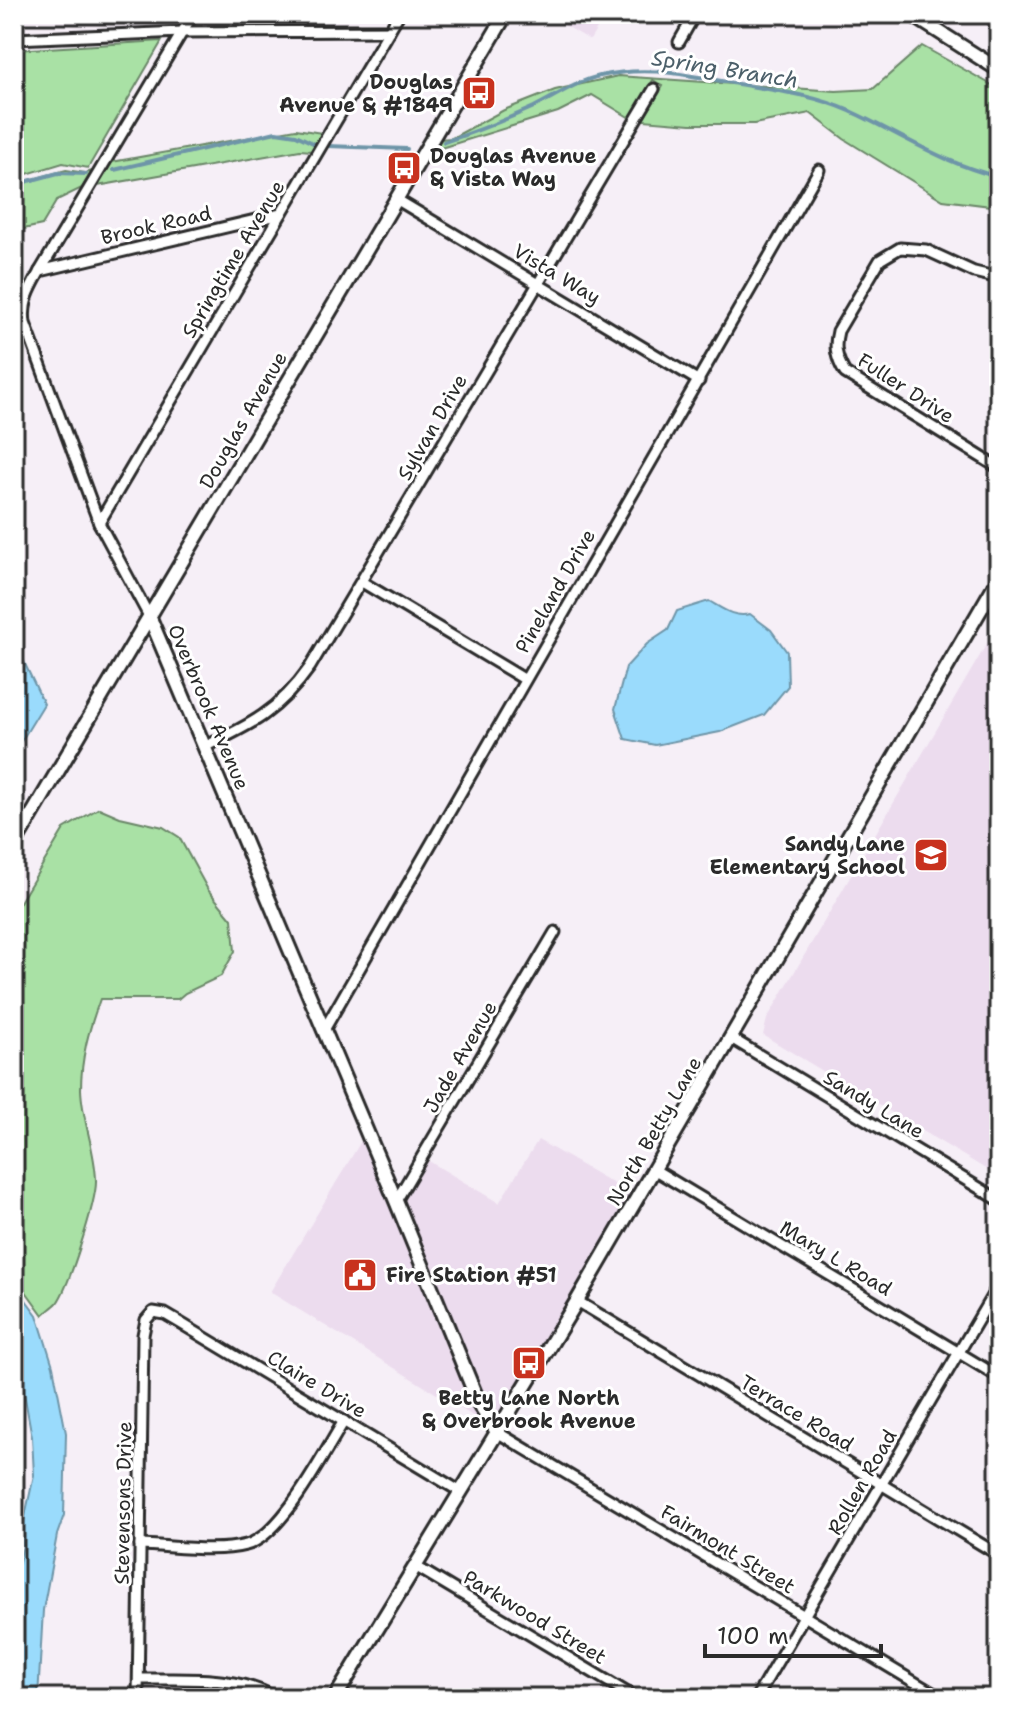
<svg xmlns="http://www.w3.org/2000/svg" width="1013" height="1712" viewBox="0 0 1013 1712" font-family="'Shantell Sans',sans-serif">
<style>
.built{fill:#ecdcee}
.green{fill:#a9e1a5;stroke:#6a8668;stroke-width:2}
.water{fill:#9adbfc;stroke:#6e95a8;stroke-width:2}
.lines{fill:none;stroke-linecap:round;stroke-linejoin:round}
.stream{stroke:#6e95a8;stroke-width:4}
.street-casing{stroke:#2b2b2b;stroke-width:15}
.secondary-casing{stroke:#2b2b2b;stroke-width:18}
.street{stroke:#fff;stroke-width:9}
.secondary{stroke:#fff;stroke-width:12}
.labels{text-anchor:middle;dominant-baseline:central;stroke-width:6;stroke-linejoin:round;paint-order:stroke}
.poi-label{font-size:20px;font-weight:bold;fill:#2b2b2b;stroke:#fff;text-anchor:end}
.street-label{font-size:20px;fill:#2b2b2b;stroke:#fff}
.water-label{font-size:22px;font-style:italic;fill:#4c606a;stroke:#fff}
</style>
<rect width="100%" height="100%" fill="#f6eff7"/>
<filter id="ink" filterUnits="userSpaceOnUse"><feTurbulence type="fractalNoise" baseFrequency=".0125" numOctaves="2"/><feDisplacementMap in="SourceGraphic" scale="16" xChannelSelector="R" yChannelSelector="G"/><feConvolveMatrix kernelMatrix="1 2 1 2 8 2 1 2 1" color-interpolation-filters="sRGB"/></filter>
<g filter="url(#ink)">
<!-- built -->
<g class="built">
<path d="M 546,14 L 606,14 L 590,40 Z"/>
<path d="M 999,623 L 999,1177 L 763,1035 L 767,1019 Z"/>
<path d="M 363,1138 L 474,1410 L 481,1421 L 270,1292 Z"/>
<path d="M 538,1140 L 633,1195 L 497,1420 L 486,1403 L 404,1201 L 427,1160 L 499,1203 Z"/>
</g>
<!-- green -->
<g class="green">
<path d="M 162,41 L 88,168 L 63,163 L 14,178 L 14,50 Z"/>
<path d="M 922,46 L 999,89 L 999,207 L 943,200 L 844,139 L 810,113 L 754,124 L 691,124 L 643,120 L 663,86 L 653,80 L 630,118 L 592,95 L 558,112 L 431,151 L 438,139 L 452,138 L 504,110 L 555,90 L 618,76 L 836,91 L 873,89 Z"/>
<path d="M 296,129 L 322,133 L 311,151 L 300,150 L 97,186 L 112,162 Z"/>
<path d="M 66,170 L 86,173 L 92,171 L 82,188 L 57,200 L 42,225 L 14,231 L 14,184 Z"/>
<path d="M 99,808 L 120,817 L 163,827 L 179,837 L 208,890 L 232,919 L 235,951 L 221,976 L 185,993 L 178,999 L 100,999 C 89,1029 81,1057 81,1089 C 82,1121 95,1148 96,1180 C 97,1199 69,1287 57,1303 C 53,1307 47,1311 43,1315 L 14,1275 L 14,912 L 64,829 Z"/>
</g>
<!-- water -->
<g class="water">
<path d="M 709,601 C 723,609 734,618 750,614 L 771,630 L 787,652 L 788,686 L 764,715 L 720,732 L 655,745 L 625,739 L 615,709 L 626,667 L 647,644 L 668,630 L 677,611 Z"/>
<path d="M 14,641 L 44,704 L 14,753 Z"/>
<path d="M 14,1284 L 37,1315 L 53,1366 L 66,1433 L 64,1515 L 57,1535 L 43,1610 L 38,1698 L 14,1698 L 14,1581 L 23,1546 L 22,1530 L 34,1475 L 32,1437 L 23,1387 L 14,1369 Z"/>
</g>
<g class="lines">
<!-- stream -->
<g class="stream">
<path d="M 444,142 C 475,132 505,120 534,107 C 555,97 577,81 600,76 C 648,65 685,75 732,83 C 772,90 812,94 850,111 C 900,134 944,164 999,177"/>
<path d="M 328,146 L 407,149"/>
<path d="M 114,170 L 276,132 L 296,135 L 313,143"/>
<path d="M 14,185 L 58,173 L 86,174"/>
</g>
<!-- street casing -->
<g class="street-casing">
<g id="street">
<path d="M 14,39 L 182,32 L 389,31"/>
<path d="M 679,42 L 695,14"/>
<path d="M 396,199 L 699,381"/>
<path d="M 40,271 L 281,214"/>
<path d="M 999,278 L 974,272 L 926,250 L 900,248 L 880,260 L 838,331 C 834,347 836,358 845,373 L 999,468"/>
<path d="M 99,523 L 399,14"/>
<path d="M 362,582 L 524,679"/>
<path d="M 150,618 L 99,523 L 25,323 C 22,302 30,289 40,271 L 193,14"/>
<path d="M 204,747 C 251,725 279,711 310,667 L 654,89"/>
<path d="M 324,1030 L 819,170"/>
<path d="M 731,1038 L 999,1200"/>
<path d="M 655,1170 L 999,1377"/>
<path d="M 396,1201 L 555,932"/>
<path d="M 577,1301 L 999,1555"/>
<path d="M 497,1432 L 941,1698"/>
<path d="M 140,1545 C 172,1546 216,1553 246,1545 C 283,1535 323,1454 344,1421"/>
<path d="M 415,1566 L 636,1698"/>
<path d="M 139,1679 C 185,1680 234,1674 276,1698"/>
<path d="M 138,1698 L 143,1335 L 146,1320 L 153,1312 L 165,1314 L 177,1321 L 461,1492"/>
<path d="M 756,1698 L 999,1284"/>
</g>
</g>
<!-- secondary casing -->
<g class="secondary-casing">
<g id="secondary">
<path d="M 911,14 L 999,70"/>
<path d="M 150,618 L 396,1201 L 480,1406 L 497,1432"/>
<path d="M 14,845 L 506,14"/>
<path d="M 335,1698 L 577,1301 L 999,578"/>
</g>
</g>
<!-- street -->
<use href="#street" class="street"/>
<!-- secondary -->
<use href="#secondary" class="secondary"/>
</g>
</g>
<!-- icons -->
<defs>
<g id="bus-square" transform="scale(1.8)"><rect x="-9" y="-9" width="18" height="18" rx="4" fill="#c8321e" stroke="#fff"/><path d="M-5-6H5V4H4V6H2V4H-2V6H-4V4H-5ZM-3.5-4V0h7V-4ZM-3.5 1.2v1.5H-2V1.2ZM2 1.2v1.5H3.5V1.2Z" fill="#fff"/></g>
<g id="school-square" transform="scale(1.8)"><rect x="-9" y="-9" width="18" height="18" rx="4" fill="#c8321e" stroke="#fff"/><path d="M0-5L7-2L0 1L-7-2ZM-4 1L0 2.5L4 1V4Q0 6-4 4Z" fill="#fff"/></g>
<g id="civic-square" transform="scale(1.8)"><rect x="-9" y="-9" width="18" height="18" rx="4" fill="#c8321e" stroke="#fff"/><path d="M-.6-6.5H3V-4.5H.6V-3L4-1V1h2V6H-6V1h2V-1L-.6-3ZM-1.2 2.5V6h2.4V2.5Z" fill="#fff"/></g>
</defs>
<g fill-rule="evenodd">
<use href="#bus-square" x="479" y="93"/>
<use href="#bus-square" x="404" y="168"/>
<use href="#school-square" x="931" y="855"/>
<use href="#civic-square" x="360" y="1275"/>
<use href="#bus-square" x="529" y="1363"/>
</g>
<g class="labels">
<!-- poi labels -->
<g class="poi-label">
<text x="453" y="82">Douglas<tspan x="453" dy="23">Avenue &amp; #1849</tspan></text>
<text x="430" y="156" text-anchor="start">Douglas Avenue<tspan x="430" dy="23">&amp; Vista Way</tspan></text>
<text x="905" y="844">Sandy Lane<tspan x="905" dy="23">Elementary School</tspan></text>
<text x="386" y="1275" text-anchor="start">Fire Station #51</text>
<text x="529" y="1398" text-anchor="middle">Betty Lane North<tspan x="529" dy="23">&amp; Overbrook Avenue</tspan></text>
</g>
<!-- street labels -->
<g class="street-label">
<text transform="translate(156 225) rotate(-13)">Brook Road</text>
<text transform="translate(233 259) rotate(-59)">Springtime Avenue</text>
<text transform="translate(557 274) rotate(31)">Vista Way</text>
<text transform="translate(906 388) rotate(33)">Fuller Drive</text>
<text transform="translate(243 420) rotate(-60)">Douglas Avenue</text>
<text transform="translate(432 427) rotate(-60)">Sylvan Drive</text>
<text transform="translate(555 591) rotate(-60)">Pineland Drive</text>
<text transform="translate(209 707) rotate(67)">Overbrook Avenue</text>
<text transform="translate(460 1057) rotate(-60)">Jade Avenue</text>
<text transform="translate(874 1104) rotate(31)">Sandy Lane</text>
<text transform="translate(654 1131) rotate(-60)">North Betty Lane</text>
<text transform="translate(836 1258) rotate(31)">Mary L Road</text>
<text transform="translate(317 1384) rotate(31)">Claire Drive</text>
<text transform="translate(797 1413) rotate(31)">Terrace Road</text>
<text transform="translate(862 1482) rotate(-60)">Rollen Road</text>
<text transform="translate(123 1503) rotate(-89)">Stevensons Drive</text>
<text transform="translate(728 1549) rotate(31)">Fairmont Street</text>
<text transform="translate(535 1617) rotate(31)">Parkwood Street</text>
</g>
<!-- water labels -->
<g class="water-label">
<text transform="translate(725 69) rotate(9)">Spring Branch</text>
</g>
</g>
<!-- margin -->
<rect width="1013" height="1712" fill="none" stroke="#fff" stroke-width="48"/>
<rect x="24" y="24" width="965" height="1664" fill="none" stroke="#2b2b2b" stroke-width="3" filter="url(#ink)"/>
<!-- scale -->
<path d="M705 1644v12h176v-12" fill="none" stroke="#2b2b2b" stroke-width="4"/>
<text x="717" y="1644" font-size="24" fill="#2b2b2b" stroke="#ffffff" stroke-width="6" paint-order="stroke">100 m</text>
</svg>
